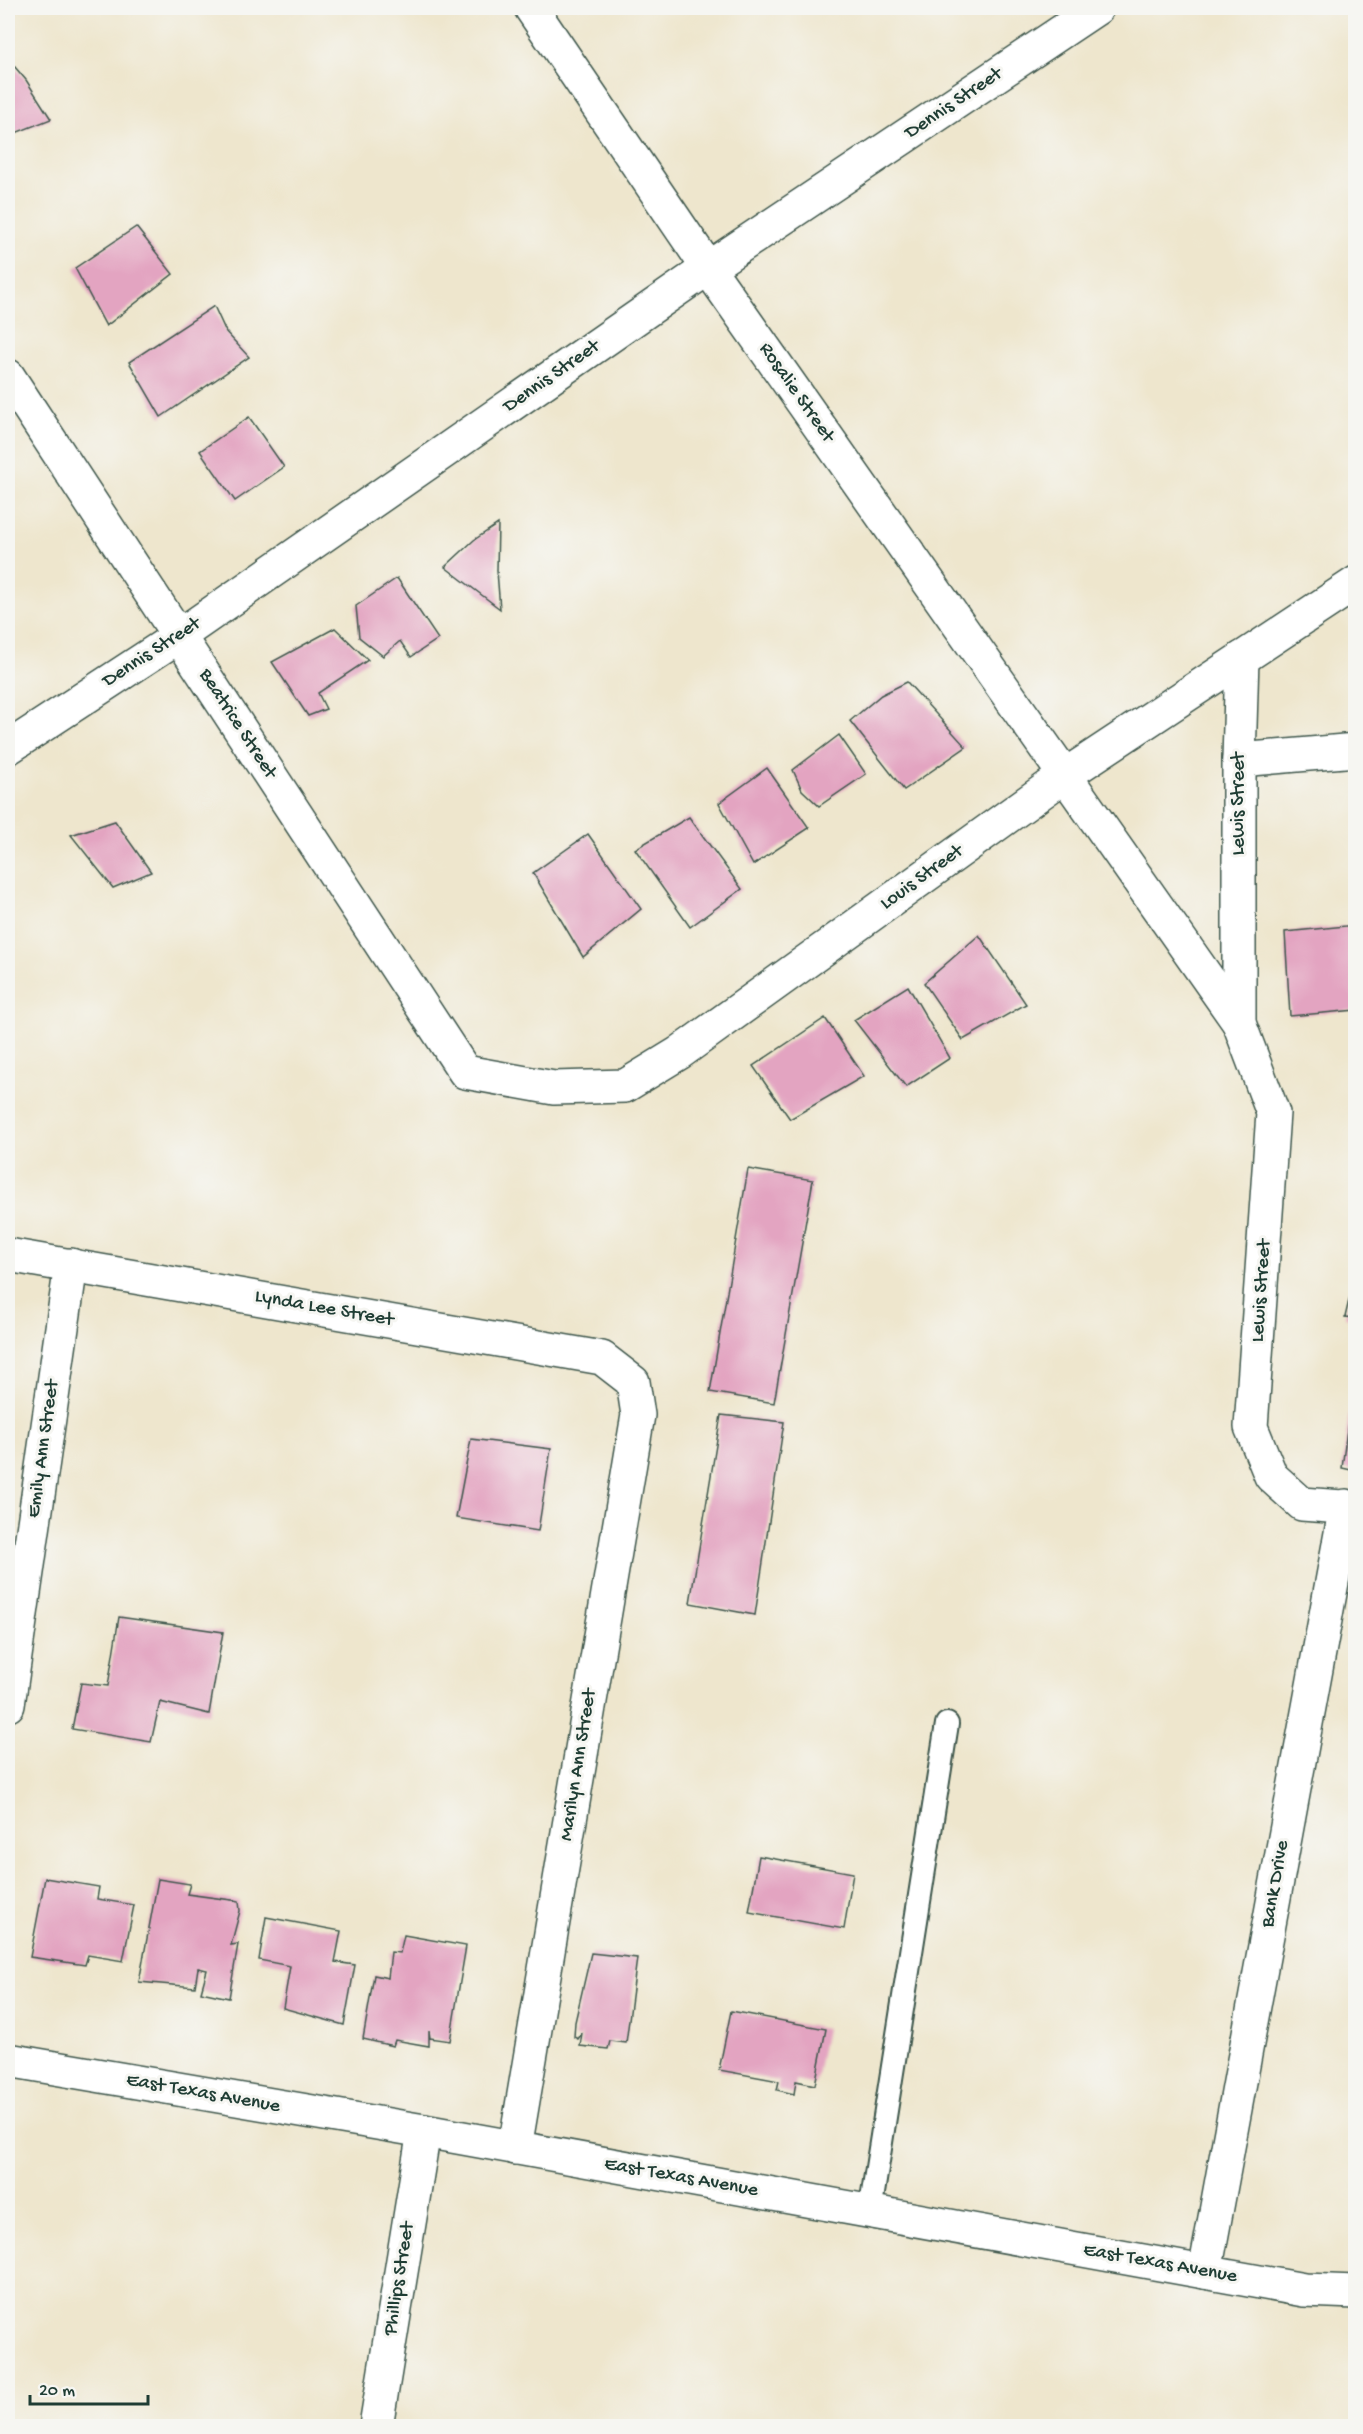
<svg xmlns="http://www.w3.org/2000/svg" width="1363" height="2434" viewBox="0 0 1363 2434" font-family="'Gochi Hand',sans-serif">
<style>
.building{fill:#e3a4c1}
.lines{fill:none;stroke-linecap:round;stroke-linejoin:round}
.service-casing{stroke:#3e564b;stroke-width:26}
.minor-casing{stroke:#3e564b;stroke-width:36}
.tertiary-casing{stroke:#3e564b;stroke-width:36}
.service{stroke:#fff;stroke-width:22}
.minor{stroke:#fff;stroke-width:33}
.tertiary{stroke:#fff;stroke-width:33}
.labels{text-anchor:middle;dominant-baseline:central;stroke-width:6;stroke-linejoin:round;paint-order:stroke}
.street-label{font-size:20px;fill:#1f3d34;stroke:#f6f6f2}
</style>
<rect width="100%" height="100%" fill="#f6f6f2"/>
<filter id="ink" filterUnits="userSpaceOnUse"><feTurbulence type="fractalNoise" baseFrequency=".0167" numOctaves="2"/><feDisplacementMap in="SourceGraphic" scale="12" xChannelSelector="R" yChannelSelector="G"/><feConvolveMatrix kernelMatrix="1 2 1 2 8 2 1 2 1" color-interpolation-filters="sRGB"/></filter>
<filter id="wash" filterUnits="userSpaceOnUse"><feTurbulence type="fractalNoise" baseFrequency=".008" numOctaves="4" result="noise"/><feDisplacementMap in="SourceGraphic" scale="24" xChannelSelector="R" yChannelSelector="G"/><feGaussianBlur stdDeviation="1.35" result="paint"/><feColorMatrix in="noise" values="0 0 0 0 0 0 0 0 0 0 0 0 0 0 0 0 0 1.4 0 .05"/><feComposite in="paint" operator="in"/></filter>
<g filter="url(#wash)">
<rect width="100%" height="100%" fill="#eee6cd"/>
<g id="blocks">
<!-- building -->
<g class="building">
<path d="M 8,59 L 26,80 L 51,119 L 8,136 Z"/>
<path d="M 136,227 L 173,274 L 106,326 L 75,268 Z"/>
<path d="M 214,306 L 226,332 L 249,357 L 161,417 L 129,362 Z"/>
<path d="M 249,417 L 284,467 L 235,501 L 200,451 Z"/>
<path d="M 498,524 L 497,571 L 500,609 L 445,567 L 474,540 Z"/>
<path d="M 397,578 L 438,639 L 411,657 L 400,641 L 383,656 L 359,637 L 356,606 Z"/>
<path d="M 335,628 L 368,660 L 318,693 L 326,709 L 308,716 L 272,662 Z"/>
<path d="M 907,682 L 966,747 L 904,790 L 850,721 L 881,695 Z"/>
<path d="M 839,735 L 866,774 L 819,806 L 802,790 L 793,770 Z"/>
<path d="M 767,768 L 809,828 L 753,865 L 719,803 Z"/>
<path d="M 689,817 L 742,889 L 690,927 L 635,849 Z"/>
<path d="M 115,821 L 151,872 L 113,888 L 71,835 Z"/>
<path d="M 588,834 L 641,909 L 583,957 L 533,873 Z"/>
<path d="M 1356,925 L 1356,1010 L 1290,1016 L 1285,932 Z"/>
<path d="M 979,935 L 1026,1004 L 963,1040 L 924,983 Z"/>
<path d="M 908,986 L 950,1058 L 906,1087 L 854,1020 Z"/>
<path d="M 825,1018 L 864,1076 L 790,1119 L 753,1066 Z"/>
<path d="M 748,1169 L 813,1180 L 774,1403 L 710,1392 Z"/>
<path d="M 1355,1275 L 1356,1275 L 1356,1318 L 1345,1317 Z"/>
<path d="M 1354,1376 L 1356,1376 L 1356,1471 L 1342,1468 Z"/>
<path d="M 721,1415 L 784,1422 L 755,1615 L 690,1603 Z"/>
<path d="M 471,1439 L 551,1449 L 538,1531 L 456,1518 Z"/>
<path d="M 119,1617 L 223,1632 L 209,1714 L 160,1702 L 151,1742 L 72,1729 L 81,1683 L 108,1686 Z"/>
<path d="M 759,1856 L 853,1873 L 844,1929 L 749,1912 Z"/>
<path d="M 45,1878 L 99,1887 L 97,1899 L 134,1905 L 123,1961 L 88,1955 L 85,1965 L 30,1957 Z"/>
<path d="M 158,1879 L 190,1884 L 187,1894 L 239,1901 L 240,1911 L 231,1945 L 238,1944 L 229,1998 L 201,1992 L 207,1970 L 198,1968 L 195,1987 L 139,1982 Z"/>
<path d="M 266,1917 L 341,1931 L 335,1962 L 355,1965 L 344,2025 L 283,2008 L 290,1966 L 259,1960 Z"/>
<path d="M 404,1935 L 466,1946 L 450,2041 L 430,2038 L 429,2031 L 429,2046 L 395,2040 L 393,2046 L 363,2039 L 374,1975 L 388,1978 L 391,1952 L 400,1953 Z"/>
<path d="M 591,1953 L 637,1958 L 626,2043 L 610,2041 L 608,2049 L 580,2046 L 582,2033 L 578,2039 L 574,2037 L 575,2022 Z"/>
<path d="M 731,2011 L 826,2029 L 815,2085 L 796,2081 L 794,2094 L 777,2090 L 779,2081 L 719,2070 Z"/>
</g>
</g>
</g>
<g filter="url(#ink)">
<use href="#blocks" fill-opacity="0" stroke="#3e564b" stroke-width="1.5"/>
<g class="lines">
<!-- service casing -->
<g class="service-casing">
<path id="service" d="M 870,2212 L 947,1724"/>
</g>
<!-- minor casing -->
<g class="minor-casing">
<g id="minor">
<path d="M 531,8 L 708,268 L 1239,1023"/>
<path d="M 8,376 L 465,1072 L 554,1088 L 625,1086 L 679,1053 L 1064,776 L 1356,583"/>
<path d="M 1242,658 L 1239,760 L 1239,1023 L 1273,1113 L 1251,1427 L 1271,1476 L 1302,1504 L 1356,1508"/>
<path d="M 8,748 L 179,636 L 708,268 L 1097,8"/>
<path d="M 1239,760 L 1356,750"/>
<path d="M 8,1255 L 602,1358 L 633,1382 L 638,1415 L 515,2148"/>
<path d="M 8,1705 L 71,1265"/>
<path d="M 1205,2272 L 1346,1506"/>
<path d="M 376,2426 L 424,2131"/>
</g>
</g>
<!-- tertiary casing -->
<g class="tertiary-casing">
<path id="tertiary" d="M 8,2060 L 424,2131 L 1304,2290 L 1356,2292"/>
</g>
<!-- service -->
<use href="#service" class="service"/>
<!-- minor -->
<use href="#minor" class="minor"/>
<!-- tertiary -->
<use href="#tertiary" class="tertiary"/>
</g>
</g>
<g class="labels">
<!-- street labels -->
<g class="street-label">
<text transform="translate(954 104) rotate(-34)">Dennis Street</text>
<text transform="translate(552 377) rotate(-35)">Dennis Street</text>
<text transform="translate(796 393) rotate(55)">Rosalie Street</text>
<text transform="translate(152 653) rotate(-33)">Dennis Street</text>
<text transform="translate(237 724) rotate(57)">Beatrice Street</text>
<text transform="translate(1239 804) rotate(-90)">Lewis Street</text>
<text transform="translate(922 878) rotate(-36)">Louis Street</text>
<text transform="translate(1262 1291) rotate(-86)">Lewis Street</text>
<text transform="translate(324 1309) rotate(10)">Lynda Lee Street</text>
<text transform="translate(44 1449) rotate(-82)">Emily Ann Street</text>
<text transform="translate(579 1765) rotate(-81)">Marilyn Ann Street</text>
<text transform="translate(1276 1884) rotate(-80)">Bank Drive</text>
<text transform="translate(203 2094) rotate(10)">East Texas Avenue</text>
<text transform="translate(681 2178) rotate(10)">East Texas Avenue</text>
<text transform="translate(1160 2264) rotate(10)">East Texas Avenue</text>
<text transform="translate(400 2279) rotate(-81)">Phillips Street</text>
</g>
</g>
<!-- margin -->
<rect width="1363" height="2434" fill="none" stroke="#f6f6f2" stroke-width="30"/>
<!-- scale -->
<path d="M30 2395v9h118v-9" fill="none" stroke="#1f3d34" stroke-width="3"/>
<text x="39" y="2395" font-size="18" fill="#1f3d34" stroke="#f6f6f2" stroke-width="4.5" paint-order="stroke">20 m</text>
</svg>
